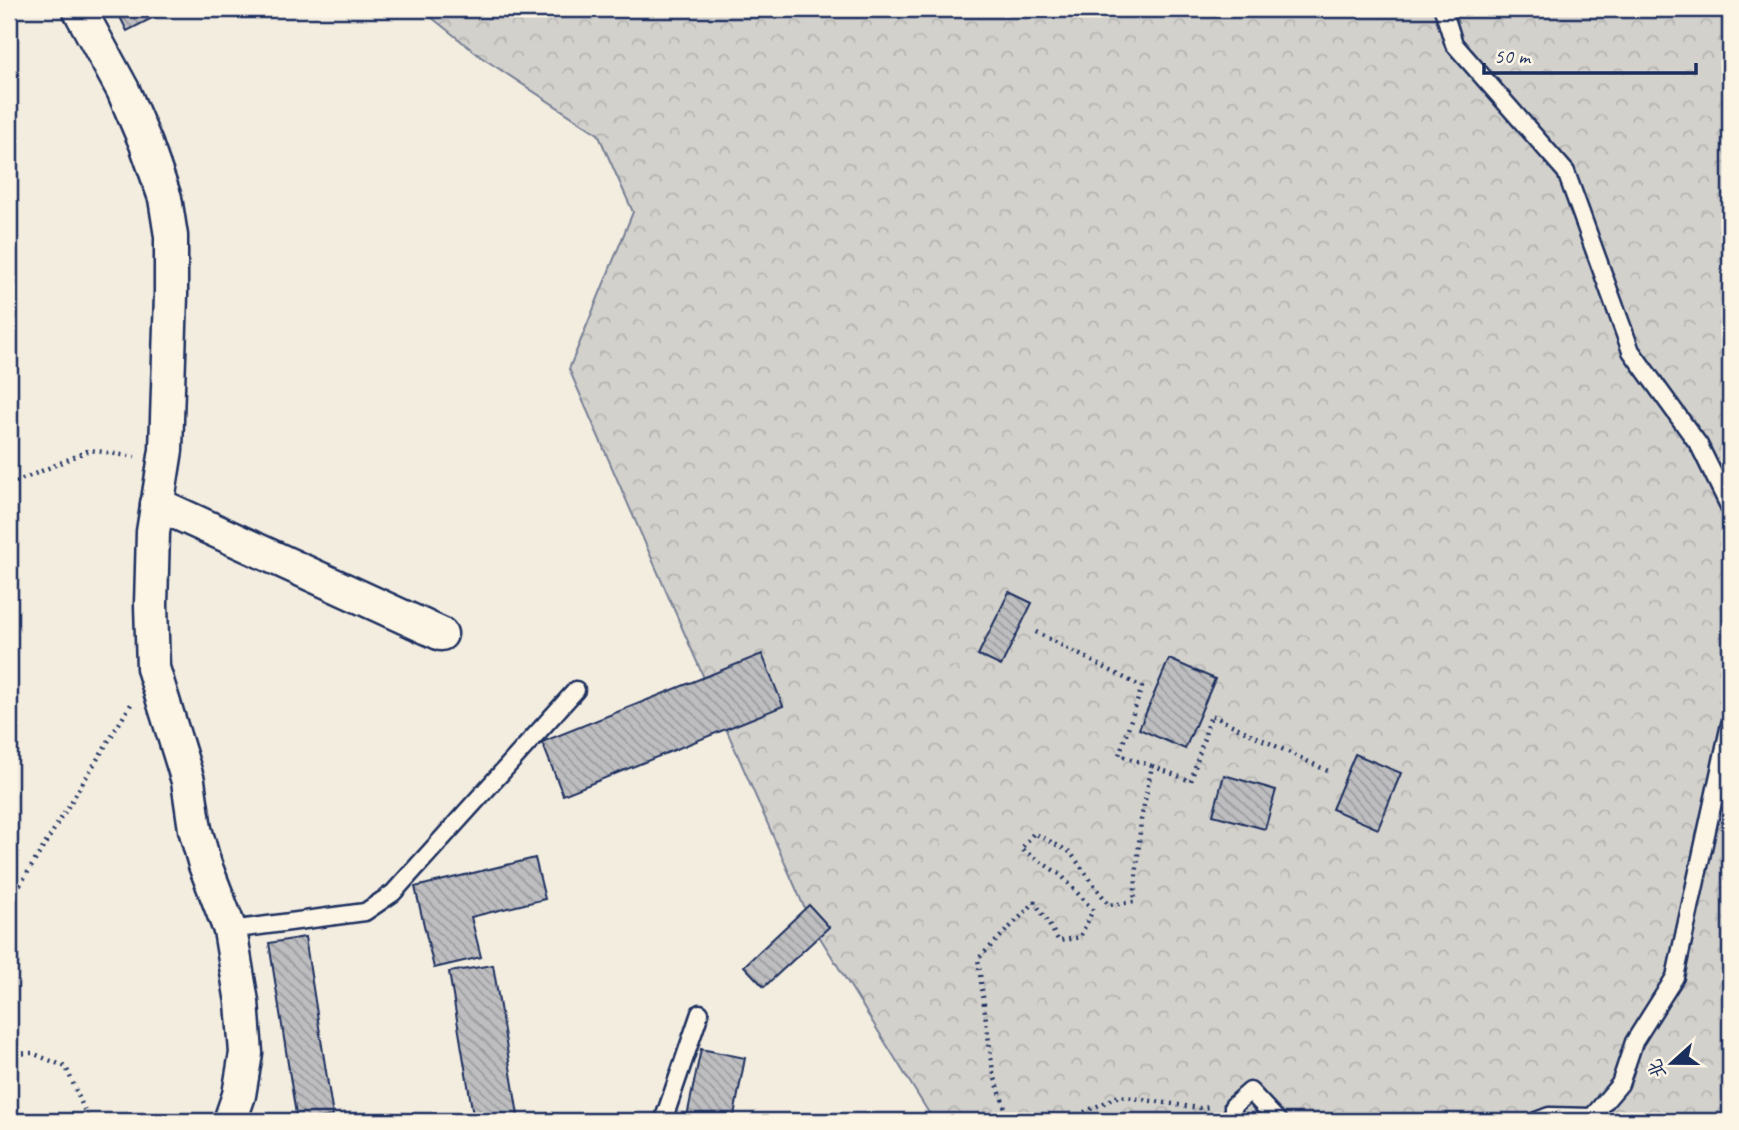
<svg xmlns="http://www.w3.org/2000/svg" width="1739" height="1130" viewBox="0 0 1739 1130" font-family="Caveat,'LXGW WenKai TC',sans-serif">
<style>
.forest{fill:url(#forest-crowns);stroke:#778095;stroke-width:2}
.building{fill:url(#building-back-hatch);stroke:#1b2f5e;stroke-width:2}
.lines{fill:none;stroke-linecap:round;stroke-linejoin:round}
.lane-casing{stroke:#1b2f5e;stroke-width:21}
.street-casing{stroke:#1b2f5e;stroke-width:37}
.path{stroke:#1b2f5e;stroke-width:4.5;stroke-dasharray:2 5;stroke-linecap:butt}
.lane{stroke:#fcf5e5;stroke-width:16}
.street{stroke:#fcf5e5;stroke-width:32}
</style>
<defs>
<pattern id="forest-crowns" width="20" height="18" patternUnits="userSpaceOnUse" patternTransform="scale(1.75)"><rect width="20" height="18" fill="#d3d1cc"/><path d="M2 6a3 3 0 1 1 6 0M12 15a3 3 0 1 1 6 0" fill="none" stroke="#b5b4b2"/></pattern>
<pattern id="building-back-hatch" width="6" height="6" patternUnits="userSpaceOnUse" patternTransform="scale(1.75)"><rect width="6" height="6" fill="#bebec0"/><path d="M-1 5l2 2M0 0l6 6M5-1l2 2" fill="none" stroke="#9a9b9f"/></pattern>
</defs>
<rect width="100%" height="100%" fill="#f3ede0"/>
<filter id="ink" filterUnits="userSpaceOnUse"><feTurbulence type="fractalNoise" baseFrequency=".0143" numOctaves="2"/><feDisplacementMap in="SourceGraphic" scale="14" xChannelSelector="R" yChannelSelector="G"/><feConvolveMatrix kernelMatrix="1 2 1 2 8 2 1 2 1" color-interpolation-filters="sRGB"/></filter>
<g filter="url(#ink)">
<!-- forest -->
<path class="forest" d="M 421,9 L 1730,9 L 1730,1121 L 934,1121 L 811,923 L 569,369 L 633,212 L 598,134 L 481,57 Z"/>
<!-- building -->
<g class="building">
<path d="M 116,9 L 164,9 L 166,11 L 127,31 Z"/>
<path d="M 1009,592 L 1032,603 L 1001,666 L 978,655 Z"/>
<path d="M 762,654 L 783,706 L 563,795 L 542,742 Z"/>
<path d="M 1169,659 L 1215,679 L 1185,749 L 1139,729 Z"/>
<path d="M 1355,754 L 1401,773 L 1378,829 L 1332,809 Z"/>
<path d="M 1224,775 L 1276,790 L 1265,829 L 1213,815 Z"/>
<path d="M 535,858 L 545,899 L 471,917 L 481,957 L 434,968 L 415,887 Z"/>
<path d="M 809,905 L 829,927 L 764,987 L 744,966 Z"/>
<path d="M 305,937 L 333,1116 L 297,1121 L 269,943 Z"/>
<path d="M 493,965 L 519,1121 L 474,1121 L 449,972 Z"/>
<path d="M 701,1049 L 745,1058 L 733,1121 L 686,1121 Z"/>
</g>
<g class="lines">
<!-- lane casing -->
<g class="lane-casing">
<g id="lane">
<path d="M 1443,9 L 1454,44 L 1566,172 L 1631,351 L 1699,445 L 1730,508"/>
<path d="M 230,930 L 365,912 L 393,893 L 576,690"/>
<path d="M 663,1121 L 700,1013"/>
<path d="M 1233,1121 L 1233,1106 L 1250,1091 L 1278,1121"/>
<path d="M 1536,1121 L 1549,1116 L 1592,1117 L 1620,1084 L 1634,1042 L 1675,977 L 1730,724"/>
</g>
</g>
<!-- street casing -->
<g class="street-casing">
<g id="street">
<path d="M 79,9 L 123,90 L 146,144 L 165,198 L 171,236 L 171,295 L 166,450 L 153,532 L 151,605 L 153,668 L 188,781 L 195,829 L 205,865 L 230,930 L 242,1002 L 246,1053 L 239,1095 L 230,1121"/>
<path d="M 157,504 L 441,634"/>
</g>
</g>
<!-- path -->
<g class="path">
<path d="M 9,485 L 90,450 L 135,457"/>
<path d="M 1152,766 L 1191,781 L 1211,715 L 1332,773"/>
<path d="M 9,903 L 133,701"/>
<path d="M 9,1054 L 32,1053 L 66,1067 L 89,1121"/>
<path d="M 1019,1121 L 1007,1114 L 993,1072 L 978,959 L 1035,902 L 1059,941 L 1080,937 L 1093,910 L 1061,875 L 1021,849 L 1034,833 L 1070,852 L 1109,905 L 1134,902 L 1141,820 L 1152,766 L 1119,755 L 1142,687 L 1034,631"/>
<path d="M 1065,1121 L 1119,1096 L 1199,1108 L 1211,1107"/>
</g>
<!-- lane -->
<use href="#lane" class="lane"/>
<!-- street -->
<use href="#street" class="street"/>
</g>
</g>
<!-- margin -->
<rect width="1739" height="1130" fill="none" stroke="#fcf5e5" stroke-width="35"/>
<rect x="18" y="18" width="1704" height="1095" fill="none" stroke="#1b2f5e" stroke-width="2.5" filter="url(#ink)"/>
<!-- north arrow -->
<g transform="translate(1672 1063) rotate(249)" stroke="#fcf5e5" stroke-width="5" paint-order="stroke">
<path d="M0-5L12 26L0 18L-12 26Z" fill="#1b2f5e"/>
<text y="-10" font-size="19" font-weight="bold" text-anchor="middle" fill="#1b2f5e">北</text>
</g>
<!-- scale -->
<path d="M1484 63v10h212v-10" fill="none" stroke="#1b2f5e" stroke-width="3.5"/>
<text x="1494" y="63" font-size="21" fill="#1b2f5e" stroke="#fcf5e5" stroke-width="5" paint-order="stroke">50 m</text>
</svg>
